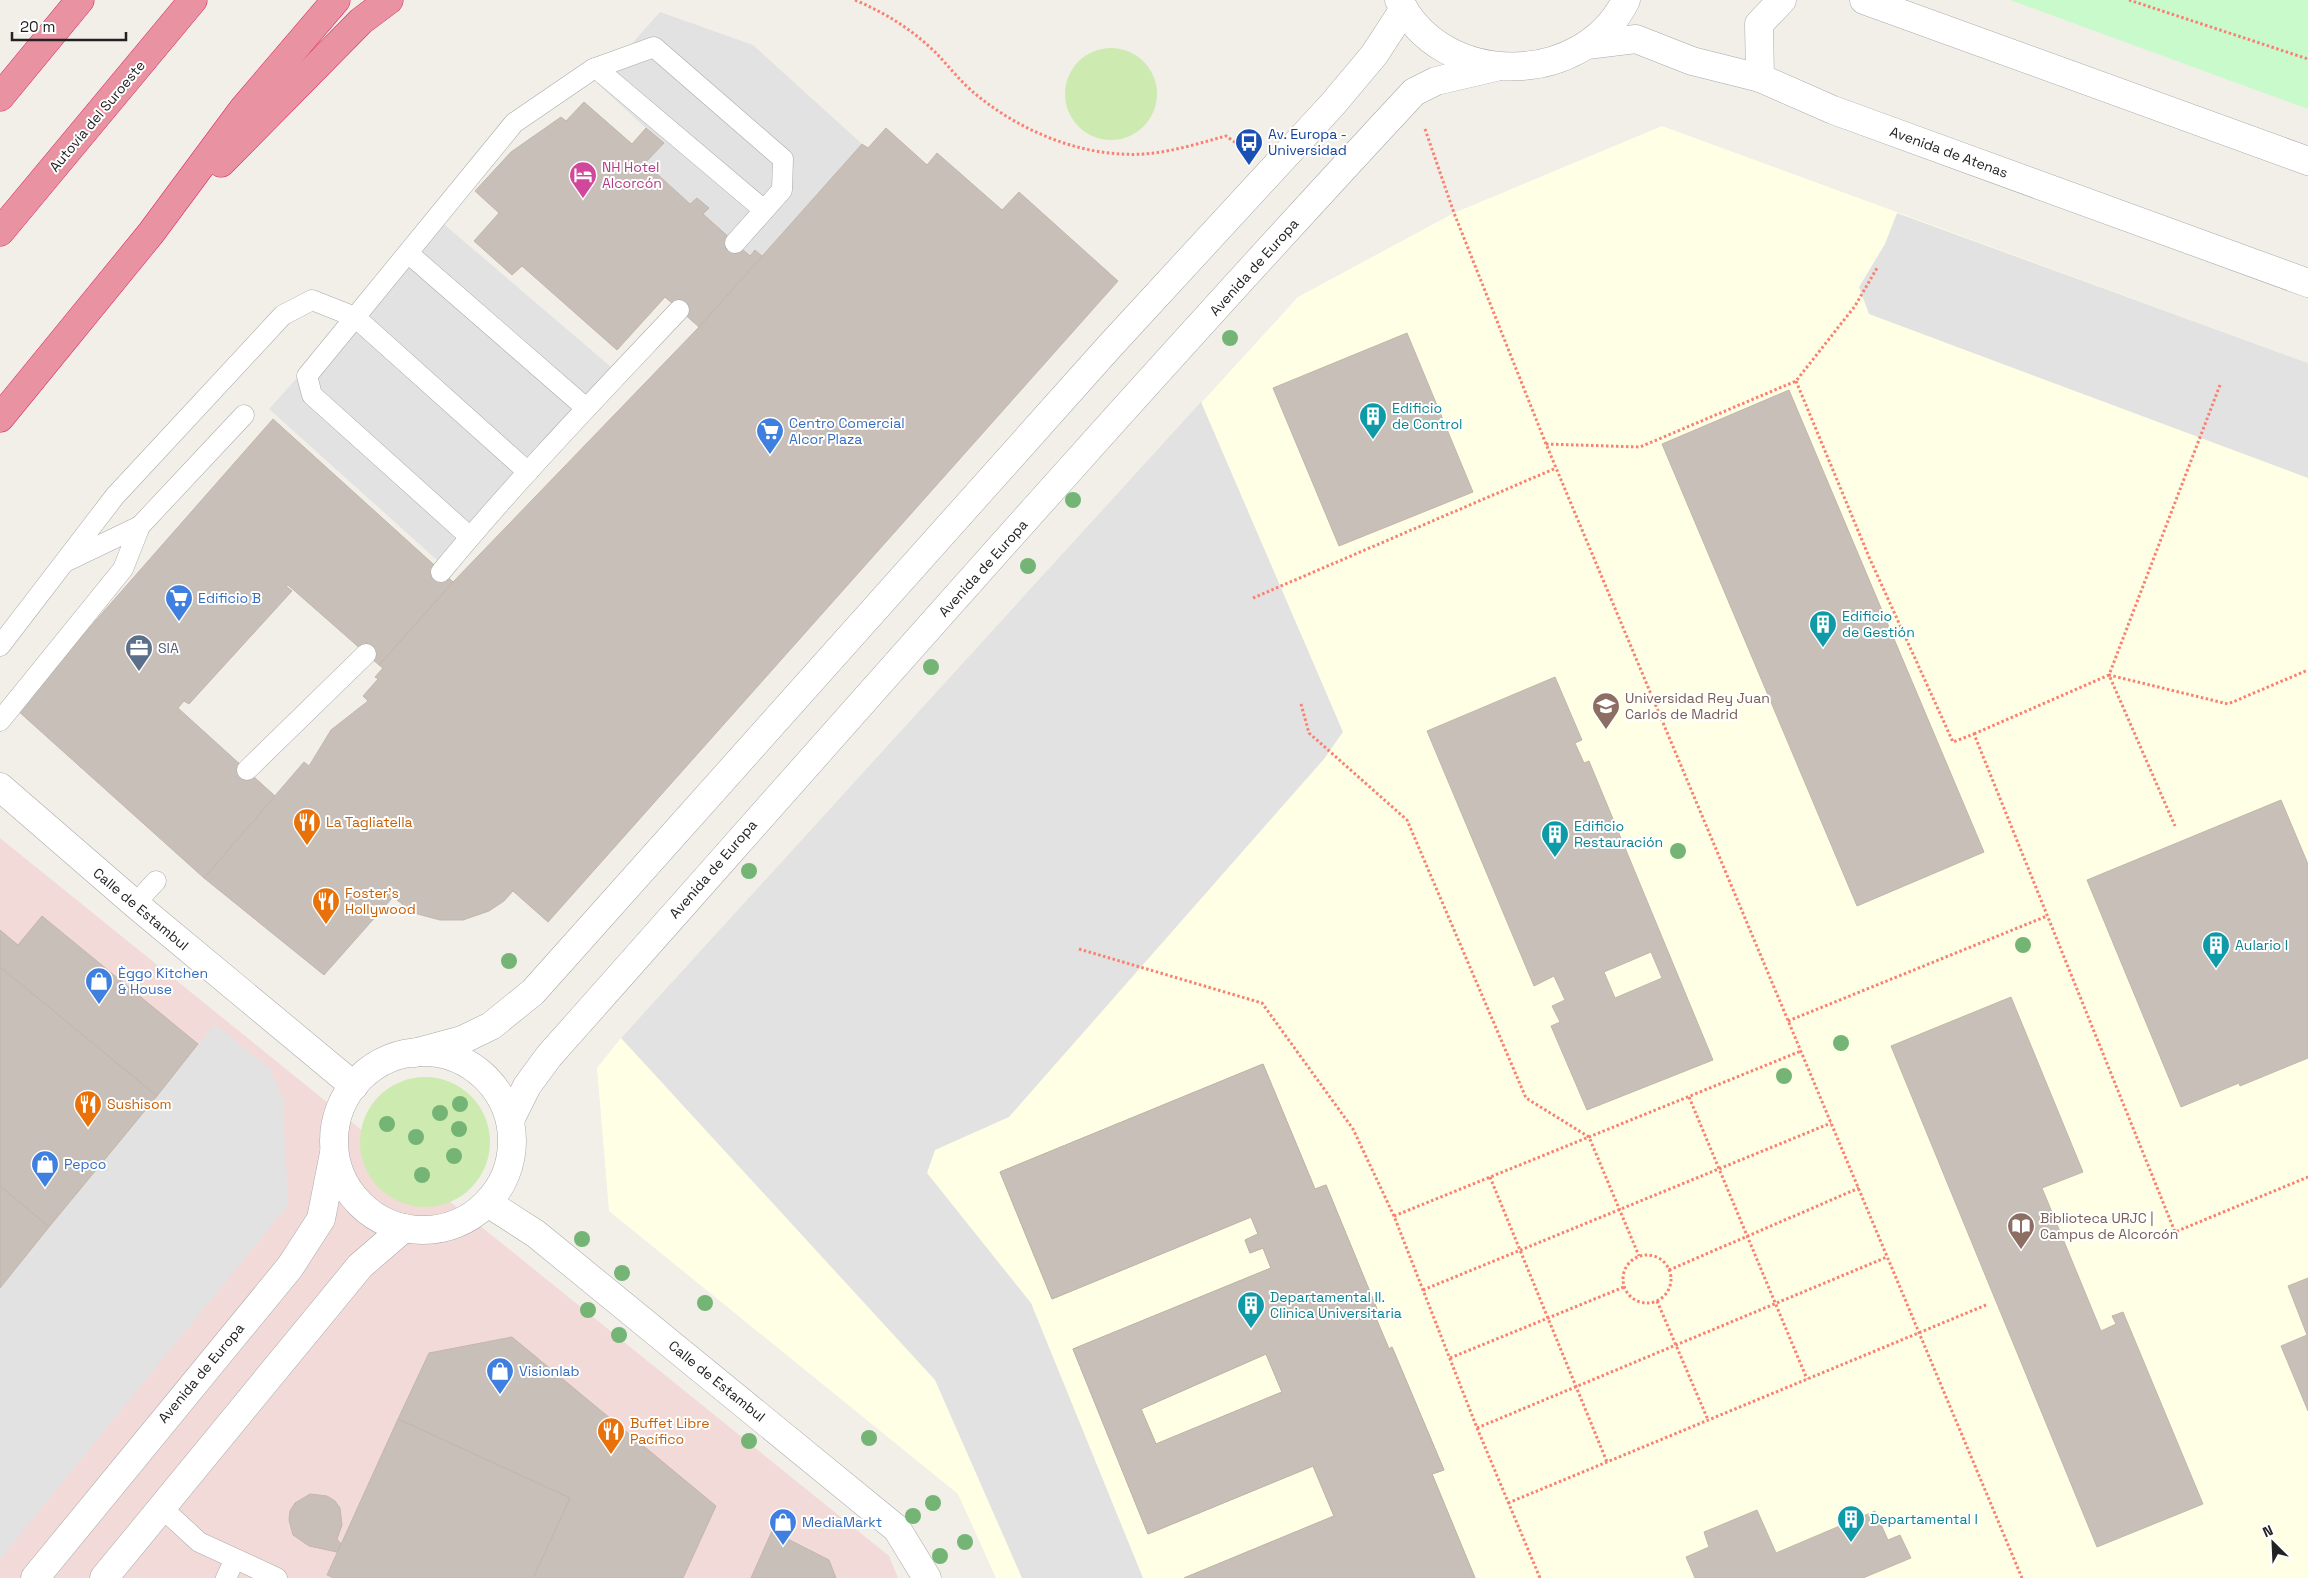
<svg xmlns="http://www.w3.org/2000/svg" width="2308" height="1578" viewBox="0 0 2308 1578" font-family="'Space Grotesk',sans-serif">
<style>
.commercial{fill:#f2dad9}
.education{fill:#ffffe5}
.grass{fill:#cdebb0}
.park{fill:#c8facc}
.parking{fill:#e2e2e2}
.building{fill:#c7bfb8;stroke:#c4b6ab;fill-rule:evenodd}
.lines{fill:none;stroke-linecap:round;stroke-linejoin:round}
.service-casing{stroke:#a9a9a9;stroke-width:21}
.minor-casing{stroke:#a9a9a9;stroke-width:29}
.tertiary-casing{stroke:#a9a9a9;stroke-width:29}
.motorway-casing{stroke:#dc2a67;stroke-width:29}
.path{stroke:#fa8072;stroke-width:3;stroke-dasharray:2.5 2.5;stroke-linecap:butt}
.service{stroke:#fff;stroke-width:20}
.minor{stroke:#fff;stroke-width:28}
.tertiary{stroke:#fff;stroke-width:28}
.motorway{stroke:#e892a2;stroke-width:28}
.tree{fill:#74b475}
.labels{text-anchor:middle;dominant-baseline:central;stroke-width:4;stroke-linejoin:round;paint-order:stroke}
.street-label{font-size:14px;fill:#222;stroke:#fff}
.transit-label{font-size:14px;fill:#164399;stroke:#fff;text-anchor:start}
.hotel-label{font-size:14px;fill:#b23c85;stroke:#fff;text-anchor:start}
.culture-label{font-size:14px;fill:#0d838f;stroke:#fff;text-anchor:start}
.shop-label{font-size:14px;fill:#366cbe;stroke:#fff;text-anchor:start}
.service-label{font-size:14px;fill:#4e5e75;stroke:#fff;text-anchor:start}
.education-label{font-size:14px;fill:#785e54;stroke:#fff;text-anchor:start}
.food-label{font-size:14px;fill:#c56008;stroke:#fff;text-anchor:start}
</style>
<rect width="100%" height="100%" fill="#f2efe9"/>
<!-- commercial -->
<path class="commercial" d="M 0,838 L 889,1556 L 898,1578 L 0,1578 Z"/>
<!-- education -->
<path class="education" d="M 1662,126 L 2308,363 L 2308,1578 L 996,1578 L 958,1494 L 609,1211 L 597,1068 L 621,1038 L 1298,297 L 1454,213 Z"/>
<!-- grass -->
<g class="grass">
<circle cx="1111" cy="94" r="46"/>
<circle cx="425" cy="1142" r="65"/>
</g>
<!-- park -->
<path class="park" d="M 2010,0 L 2308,0 L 2308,109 Z"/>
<!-- parking -->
<g class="parking">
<path d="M 660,12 L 753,45 L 862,144 L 763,257 L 755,251 L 750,256 L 703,214 L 709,208 L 697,198 L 690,204 L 645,163 L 663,144 L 597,83 Z"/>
<path d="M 1897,213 L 2308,363 L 2308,478 L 1869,314 L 1859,287 L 1885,244 Z"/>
<path d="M 439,220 L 611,367 L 437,560 L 269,409 Z"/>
<path d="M 1201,402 L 1343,732 L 1324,759 L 1009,1117 L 935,1150 L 927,1173 L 1031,1303 L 1143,1578 L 1022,1578 L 935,1380 L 621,1038 Z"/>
<path d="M 215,1024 L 271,1070 L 283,1100 L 288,1205 L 0,1559 L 0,1288 Z"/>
</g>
<!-- building -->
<g class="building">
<path d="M 584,102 L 632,144 L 646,128 L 664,143 L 645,163 L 690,204 L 697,198 L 709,208 L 703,214 L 750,256 L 755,250 L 763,257 L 699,327 L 665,297 L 617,350 L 522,266 L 512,275 L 474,241 L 499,213 L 475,191 L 511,152 L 561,117 L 566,121 Z"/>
<path d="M 886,128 L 927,165 L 937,153 L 1002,210 L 1019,192 L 1118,281 L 548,922 L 513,891 L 504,901 L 489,911 L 463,920 L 440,920 L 414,913 L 393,897 L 324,975 L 204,878 L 304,762 L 309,766 L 331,730 L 368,701 L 363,696 L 378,679 L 375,677 L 383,668 L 379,665 L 453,582 L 699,327 L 862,144 L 868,148 Z"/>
<path d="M 1407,333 L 1473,492 L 1339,546 L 1273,388 Z"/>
<path d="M 1789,390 L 1984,852 L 1857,906 L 1662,444 Z"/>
<path d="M 273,419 L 453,582 L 379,665 L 288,585 L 286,586 L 292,591 L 189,704 L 184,701 L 178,708 L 275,796 L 204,878 L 17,710 Z"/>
<path d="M 1555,677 L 1582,740 L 1575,743 L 1584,763 L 1589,761 L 1713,1060 L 1587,1110 L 1551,1026 L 1560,1022 L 1552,1006 L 1565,1000 L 1554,976 L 1534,986 L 1427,731 ZM 1651,952 L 1662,978 L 1615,998 L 1604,972 Z"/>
<path d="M 2281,800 L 2308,864 L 2308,1058 L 2240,1086 L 2239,1083 L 2181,1107 L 2087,880 Z"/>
<path d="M 42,916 L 198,1044 L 157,1096 L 0,967 L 0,930 L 18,945 Z"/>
<path d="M 0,967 L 157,1096 L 49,1227 L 0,1186 Z"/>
<path d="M 2011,997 L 2083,1172 L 2042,1188 L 2101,1331 L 2116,1324 L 2112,1316 L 2123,1312 L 2203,1504 L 2097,1547 L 1891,1046 Z"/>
<path d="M 1263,1064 L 1315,1189 L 1326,1185 L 1377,1309 L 1373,1311 L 1389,1349 L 1392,1347 L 1444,1470 L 1432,1474 L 1475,1578 L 1184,1578 L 1334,1516 L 1313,1466 L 1148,1534 L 1073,1349 L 1271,1268 L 1263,1248 L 1250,1253 L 1245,1240 L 1258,1234 L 1251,1217 L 1052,1299 L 1000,1172 ZM 1266,1354 L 1282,1392 L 1156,1444 L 1141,1409 Z"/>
<path d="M 1263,1064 L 1315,1189 L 1326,1185 L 1377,1309 L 1373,1311 L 1389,1349 L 1392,1347 L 1444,1470 L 1432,1474 L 1475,1578 L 1184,1578 L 1334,1516 L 1313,1466 L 1148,1534 L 1073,1349 L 1271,1268 L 1263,1248 L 1250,1253 L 1245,1240 L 1258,1234 L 1251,1217 L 1052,1299 L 1000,1172 ZM 1266,1354 L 1282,1392 L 1156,1444 L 1141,1409 Z"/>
<path d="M 0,1186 L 49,1227 L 0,1288 Z"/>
<path d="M 2308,1278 L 2308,1411 L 2281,1346 L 2307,1335 L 2288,1286 Z"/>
<path d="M 512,1337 L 716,1506 L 683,1578 L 533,1578 L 570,1498 L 398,1419 L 429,1353 Z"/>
<path d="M 398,1419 L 570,1498 L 533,1578 L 334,1578 L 327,1575 Z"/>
<path d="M 310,1494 L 327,1496 L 335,1501 L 340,1508 L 342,1525 L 337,1539 L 341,1544 L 337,1552 L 309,1546 L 293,1535 L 289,1520 L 290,1511 L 295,1503 Z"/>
<path d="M 1757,1510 L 1776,1553 L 1875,1511 L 1888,1540 L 1900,1535 L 1911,1558 L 1863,1578 L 1695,1578 L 1686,1557 L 1709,1547 L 1704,1532 Z"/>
<path d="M 772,1531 L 829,1560 L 836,1578 L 751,1578 Z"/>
</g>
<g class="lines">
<!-- service casing -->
<g class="service-casing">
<g id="service">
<path d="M 596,68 L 764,210"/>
<path d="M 408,253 L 586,408"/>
<path d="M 140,526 L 244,415"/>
<path d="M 470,537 L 312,395 L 307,376 L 514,123 L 593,69 L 654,47 L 783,159 L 782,190 L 735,243"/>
<path d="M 441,572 C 516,481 598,396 679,310"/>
<path d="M 0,646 L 115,496 L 283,315 L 312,300 L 355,317 L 528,472"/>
<path d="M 0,721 L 123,569 L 140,526 L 67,561"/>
<path d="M 247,770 L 366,654"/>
<path d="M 135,904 L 156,881"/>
<path d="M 161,1507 L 199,1542 L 277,1578"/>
<path d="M 226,1578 L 235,1559"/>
</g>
</g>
<!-- minor casing -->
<g class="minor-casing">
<g id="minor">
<path d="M 0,787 L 135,904 L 354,1086"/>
<path d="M 488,1203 L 536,1234 L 897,1529 L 927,1578"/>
</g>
</g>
<!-- tertiary casing -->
<g class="tertiary-casing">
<g id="tertiary">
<path d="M 1399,0 C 1442,89 1583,88 1626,0"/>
<path d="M 1864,0 L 2308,161"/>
<path d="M 1587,45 L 1636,39 L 1692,61 L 1760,78 L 1833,110 L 2308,283"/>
<path d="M 1760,78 L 1759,24 L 1782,0"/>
<circle cx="423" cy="1141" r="89"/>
<path d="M 414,1053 L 462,1040 L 491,1026 L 533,992 L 1109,347 L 1332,105 L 1374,55 L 1404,9"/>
<path d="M 510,1120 L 527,1086 L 549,1056 C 836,733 1120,408 1414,92 L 1436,81 L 1496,67"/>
<path d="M 35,1578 L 290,1267 L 321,1219 L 334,1153"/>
<path d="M 104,1578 L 360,1266 L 404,1228"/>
</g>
</g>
<!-- motorway casing -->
<g class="motorway-casing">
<g id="motorway">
<path d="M 0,97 L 80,0"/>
<path d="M 221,163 L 361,21 L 389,0"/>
<path d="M 0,232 L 193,0"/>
<path d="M 0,418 L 151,233 L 243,109 L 336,0"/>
</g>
</g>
<!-- path -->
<g class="path">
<path d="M 855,0 C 885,13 910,28 934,51 C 947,64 959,80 973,92 C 1019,131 1083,158 1144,154 C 1172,152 1200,143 1226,136 L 1246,150"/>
<path d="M 2129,0 L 2308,59"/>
<path d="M 1425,129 L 1454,213 L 1546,444 L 2022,1578"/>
<path d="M 1796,381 L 1869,557 L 1953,742 L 1974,734 L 2175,1232 L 2308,1177"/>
<path d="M 2220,385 L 2109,675 L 2228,704 L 2308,670"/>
<path d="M 1546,444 L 1640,447 L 1796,381 L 1855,306 L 1877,268"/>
<path d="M 1253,598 L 1556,468"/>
<path d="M 1301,704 L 1309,733 L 1407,820 L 1526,1098 L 1589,1137 L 1639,1256"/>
<path d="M 1974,734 L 2109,675 L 2175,826"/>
<path d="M 1079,949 L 1262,1003 L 1353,1129 L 1394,1216 L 1477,1428 L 1540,1578"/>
<path d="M 1788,1021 L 2047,916"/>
<path d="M 1689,1097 L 1807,1379"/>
<path d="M 1490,1177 L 1607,1462"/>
<path d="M 1394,1216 L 1801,1051"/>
<circle cx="1647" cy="1279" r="24"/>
<path d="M 1669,1270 L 1859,1188"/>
<path d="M 1423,1290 L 1831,1123"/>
<path d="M 1657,1301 L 1708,1420"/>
<path d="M 1450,1358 L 1624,1287"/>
<path d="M 1477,1428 L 1887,1257"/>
<path d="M 1508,1503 L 1986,1305"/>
</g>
<!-- service -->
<use href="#service" class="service"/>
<!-- minor -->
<use href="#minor" class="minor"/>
<!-- tertiary -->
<use href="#tertiary" class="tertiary"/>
<!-- motorway -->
<use href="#motorway" class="motorway"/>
</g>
<!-- trees -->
<g class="tree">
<circle cx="1230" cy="338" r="8"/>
<circle cx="1073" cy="500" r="8"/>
<circle cx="1028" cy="566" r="8"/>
<circle cx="931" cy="667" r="8"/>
<circle cx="1678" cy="851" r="8"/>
<circle cx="749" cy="871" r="8"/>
<circle cx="2023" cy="945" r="8"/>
<circle cx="509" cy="961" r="8"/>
<circle cx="1841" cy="1043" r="8"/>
<circle cx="1784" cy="1076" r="8"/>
<circle cx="460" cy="1104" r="8"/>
<circle cx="440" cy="1113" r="8"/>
<circle cx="387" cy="1124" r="8"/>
<circle cx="459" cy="1129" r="8"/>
<circle cx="416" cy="1137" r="8"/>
<circle cx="454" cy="1156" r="8"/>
<circle cx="422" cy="1175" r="8"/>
<circle cx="582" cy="1239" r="8"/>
<circle cx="622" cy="1273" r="8"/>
<circle cx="705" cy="1303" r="8"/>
<circle cx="588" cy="1310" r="8"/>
<circle cx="619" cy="1335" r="8"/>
<circle cx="869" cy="1438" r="8"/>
<circle cx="749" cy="1441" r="8"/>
<circle cx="933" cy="1503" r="8"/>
<circle cx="913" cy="1516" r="8"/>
<circle cx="965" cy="1542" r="8"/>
<circle cx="940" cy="1556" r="8"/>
</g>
<!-- icons -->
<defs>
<g id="bus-pin" transform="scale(1.4375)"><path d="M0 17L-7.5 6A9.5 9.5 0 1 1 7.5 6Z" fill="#1a4fb4" stroke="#fff"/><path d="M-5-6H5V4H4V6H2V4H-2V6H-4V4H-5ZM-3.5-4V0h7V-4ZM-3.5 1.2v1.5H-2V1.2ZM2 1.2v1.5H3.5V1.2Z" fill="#fff"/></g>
<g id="hotel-pin" transform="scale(1.4375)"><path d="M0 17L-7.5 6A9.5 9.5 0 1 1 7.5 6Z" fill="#d1479c" stroke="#fff"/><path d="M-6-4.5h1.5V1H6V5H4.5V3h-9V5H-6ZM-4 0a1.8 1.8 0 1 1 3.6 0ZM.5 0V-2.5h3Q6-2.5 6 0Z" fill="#fff"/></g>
<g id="building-pin" transform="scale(1.4375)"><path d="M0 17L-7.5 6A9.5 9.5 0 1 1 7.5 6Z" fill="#0f9aa8" stroke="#fff"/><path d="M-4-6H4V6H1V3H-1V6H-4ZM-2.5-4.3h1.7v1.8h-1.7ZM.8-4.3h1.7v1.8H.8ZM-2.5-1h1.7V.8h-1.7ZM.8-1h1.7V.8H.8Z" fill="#fff"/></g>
<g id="supermarket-pin" transform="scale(1.4375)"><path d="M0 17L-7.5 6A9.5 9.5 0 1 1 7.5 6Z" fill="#3f7fe0" stroke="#fff"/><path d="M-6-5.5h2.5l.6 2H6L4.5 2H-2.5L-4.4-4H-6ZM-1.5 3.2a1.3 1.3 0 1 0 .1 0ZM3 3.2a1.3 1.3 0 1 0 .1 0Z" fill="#fff"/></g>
<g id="office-pin" transform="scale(1.4375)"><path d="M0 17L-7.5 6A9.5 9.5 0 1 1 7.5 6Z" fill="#5c6f8a" stroke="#fff"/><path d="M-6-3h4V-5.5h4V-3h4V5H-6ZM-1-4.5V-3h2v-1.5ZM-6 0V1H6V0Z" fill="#fff"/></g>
<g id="university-pin" transform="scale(1.4375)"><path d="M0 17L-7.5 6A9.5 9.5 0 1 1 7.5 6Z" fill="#8d6e63" stroke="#fff"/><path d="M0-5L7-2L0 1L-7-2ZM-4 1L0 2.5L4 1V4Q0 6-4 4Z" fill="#fff"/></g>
<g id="restaurant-pin" transform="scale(1.4375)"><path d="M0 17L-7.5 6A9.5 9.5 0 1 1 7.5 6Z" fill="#e8710a" stroke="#fff"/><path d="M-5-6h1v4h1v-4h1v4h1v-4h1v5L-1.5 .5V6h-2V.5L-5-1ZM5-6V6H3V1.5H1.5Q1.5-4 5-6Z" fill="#fff"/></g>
<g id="shop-pin" transform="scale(1.4375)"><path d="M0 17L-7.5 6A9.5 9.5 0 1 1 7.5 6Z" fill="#3f7fe0" stroke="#fff"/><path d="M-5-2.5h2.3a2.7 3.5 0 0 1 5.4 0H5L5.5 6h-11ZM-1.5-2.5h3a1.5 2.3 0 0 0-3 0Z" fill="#fff"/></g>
<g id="library-pin" transform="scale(1.4375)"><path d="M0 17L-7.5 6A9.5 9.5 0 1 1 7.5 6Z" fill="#8d6e63" stroke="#fff"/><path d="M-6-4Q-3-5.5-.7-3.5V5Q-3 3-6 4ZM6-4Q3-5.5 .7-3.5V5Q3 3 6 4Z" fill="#fff"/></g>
</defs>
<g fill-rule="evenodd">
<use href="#bus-pin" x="1249" y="142"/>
<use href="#hotel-pin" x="583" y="175"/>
<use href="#building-pin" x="1373" y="416"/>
<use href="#supermarket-pin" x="770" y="431"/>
<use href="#supermarket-pin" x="179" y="598"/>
<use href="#building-pin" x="1823" y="624"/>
<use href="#office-pin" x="139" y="648"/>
<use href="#university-pin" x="1606" y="706"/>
<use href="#restaurant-pin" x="307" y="822"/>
<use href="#building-pin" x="1555" y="834"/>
<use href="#restaurant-pin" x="326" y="901"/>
<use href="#building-pin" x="2216" y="945"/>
<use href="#shop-pin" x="99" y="981"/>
<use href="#restaurant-pin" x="88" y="1104"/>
<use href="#shop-pin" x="45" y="1164"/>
<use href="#library-pin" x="2021" y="1226"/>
<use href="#building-pin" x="1251" y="1305"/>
<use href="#shop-pin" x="500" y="1371"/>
<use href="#restaurant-pin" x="611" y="1431"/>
<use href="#building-pin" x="1851" y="1519"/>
<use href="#shop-pin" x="783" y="1522"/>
</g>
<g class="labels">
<!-- street labels -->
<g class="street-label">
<text transform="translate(97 116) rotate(-50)">Autovía del Suroeste</text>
<text transform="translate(1949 152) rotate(20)">Avenida de Atenas</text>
<text transform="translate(1254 267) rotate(-48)">Avenida de Europa</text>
<text transform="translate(983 568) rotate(-48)">Avenida de Europa</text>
<text transform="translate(713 869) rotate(-49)">Avenida de Europa</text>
<text transform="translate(141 909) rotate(40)">Calle de Estambul</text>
<text transform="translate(201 1373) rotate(-50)">Avenida de Europa</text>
<text transform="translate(717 1381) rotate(39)">Calle de Estambul</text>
</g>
<!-- transit labels -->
<g class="transit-label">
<text x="1268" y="134">Av. Europa -<tspan x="1268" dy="16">Universidad</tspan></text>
</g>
<!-- hotel labels -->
<g class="hotel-label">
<text x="602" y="167">NH Hotel<tspan x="602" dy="16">Alcorcón</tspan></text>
</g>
<!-- culture labels -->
<g class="culture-label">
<text x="1392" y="408">Edificio<tspan x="1392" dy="16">de Control</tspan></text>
<text x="1842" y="616">Edificio<tspan x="1842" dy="16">de Gestión</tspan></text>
<text x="1574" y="826">Edificio<tspan x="1574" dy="16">Restauración</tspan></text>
<text x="2235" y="945">Aulario I</text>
<text x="1270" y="1297">Departamental II.<tspan x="1270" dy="16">Clinica Universitaria</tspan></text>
<text x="1870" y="1519">Departamental I</text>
</g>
<!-- shop labels -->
<g class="shop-label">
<text x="789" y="423">Centro Comercial<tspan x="789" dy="16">Alcor Plaza</tspan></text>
<text x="198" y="598">Edificio B</text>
<text x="118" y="973">Èggo Kitchen<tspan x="118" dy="16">&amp; House</tspan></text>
<text x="64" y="1164">Pepco</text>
<text x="519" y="1371">Visionlab</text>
<text x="802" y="1522">MediaMarkt</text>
</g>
<!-- service labels -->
<g class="service-label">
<text x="158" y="648">SIA</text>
</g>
<!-- education labels -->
<g class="education-label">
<text x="1625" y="698">Universidad Rey Juan<tspan x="1625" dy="16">Carlos de Madrid</tspan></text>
<text x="2040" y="1218">Biblioteca URJC |<tspan x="2040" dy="16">Campus de Alcorcón</tspan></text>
</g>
<!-- food labels -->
<g class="food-label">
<text x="326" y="822">La Tagliatella</text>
<text x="345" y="893">Foster's<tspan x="345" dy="16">Hollywood</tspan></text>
<text x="107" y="1104">Sushisom</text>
<text x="630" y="1423">Buffet Libre<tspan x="630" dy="16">Pacífico</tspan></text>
</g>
</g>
<!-- north arrow -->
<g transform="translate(2273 1543) rotate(336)" stroke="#ffffff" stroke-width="4" paint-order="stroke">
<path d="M0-4L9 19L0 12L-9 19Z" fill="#222222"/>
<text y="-8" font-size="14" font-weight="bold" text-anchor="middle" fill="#222222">N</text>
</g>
<!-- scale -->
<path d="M12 32v8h114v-8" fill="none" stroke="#222222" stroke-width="2.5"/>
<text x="20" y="32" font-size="15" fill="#222222" stroke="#ffffff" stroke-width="4" paint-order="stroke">20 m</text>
</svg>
